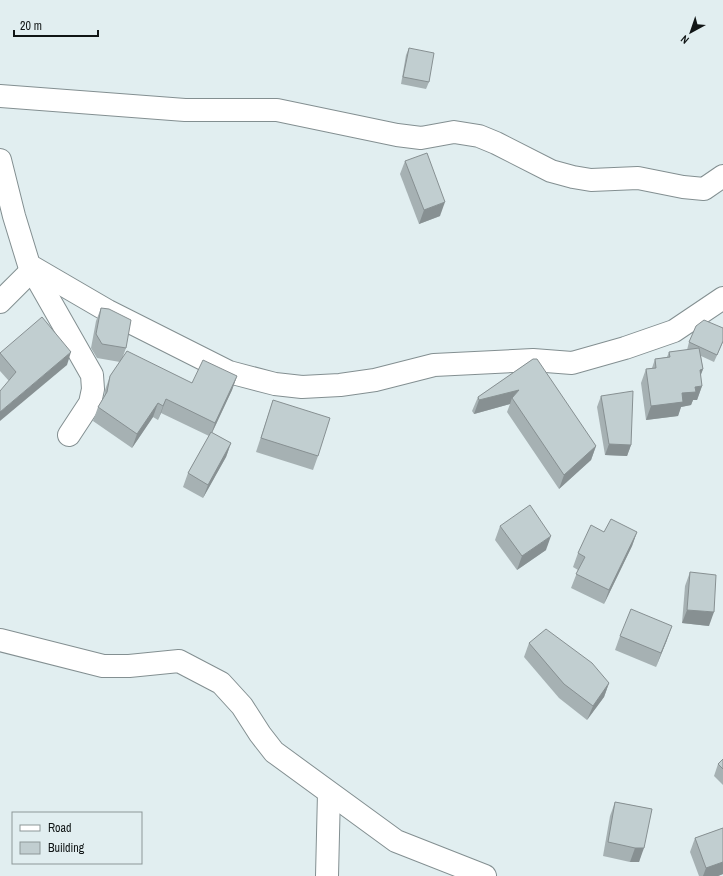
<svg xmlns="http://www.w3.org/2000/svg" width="723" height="876" viewBox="0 0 723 876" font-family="'Archivo Narrow',sans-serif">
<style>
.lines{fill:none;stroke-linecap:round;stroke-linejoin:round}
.street-casing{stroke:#838f91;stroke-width:24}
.street{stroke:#fff;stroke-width:22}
.wall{fill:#a6b1b3}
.shaded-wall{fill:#879092}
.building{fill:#c1ced0;stroke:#879092}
</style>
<rect width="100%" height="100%" fill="#e1eef0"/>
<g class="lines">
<!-- street casing -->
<g class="street-casing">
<g id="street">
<path d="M 0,96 L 185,110 L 277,110 L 397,135 L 421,138 L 454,132 L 479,136 L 496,143 L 551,171 L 573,177 L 591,180 L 638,178 L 683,187 L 704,189 L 723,176"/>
<path d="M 0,160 L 14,216 L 29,265 L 108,311 L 229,372 L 275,384 L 302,387 L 340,385 L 375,380 L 434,365 L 533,360 L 572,363 L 625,348 L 674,331 L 723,298"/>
<path d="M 30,266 L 92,375 L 93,389 L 90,403 L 69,435"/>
<path d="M 0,302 L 32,270"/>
<path d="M 0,640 L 103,666 L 129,666 L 179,661 L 221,683 L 242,706 L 260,734 L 274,752 L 396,841 L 485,876"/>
<path d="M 327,876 L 329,793"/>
</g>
</g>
<!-- street -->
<use href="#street" class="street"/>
</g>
<!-- wall -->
<g class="wall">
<path d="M 409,48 L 429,82 L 426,89 L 401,84 L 406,55 Z"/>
<path d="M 405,161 L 440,216 L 419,224 L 400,174 Z"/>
<path d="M 101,308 L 126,348 L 122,359 L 192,383 L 237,376 L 232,390 L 212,433 L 231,443 L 226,457 L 203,498 L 183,487 L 188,473 L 209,436 L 161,413 L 158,420 L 153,417 L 132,448 L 93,421 L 98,407 L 104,398 L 105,390 L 110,376 L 120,362 L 97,358 L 91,348 L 96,321 Z"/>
<path d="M 689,342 L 723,342 L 714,362 L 701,356 L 703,369 L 700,376 L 702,386 L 697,400 L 693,400 L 691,405 L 681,407 L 678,416 L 646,420 L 641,383 L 646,369 L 652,368 L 655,359 L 667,357 L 669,352 L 687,350 Z"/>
<path d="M 0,353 L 67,365 L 9,381 L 0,371 Z"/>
<path d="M 533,359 L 596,446 L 591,460 L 559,489 L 507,412 L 510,404 L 474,414 L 472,411 L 478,397 Z"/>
<path d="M 601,396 L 631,445 L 627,456 L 605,455 L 597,407 Z"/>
<path d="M 273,400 L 318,456 L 313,470 L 256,452 Z"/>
<path d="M 500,526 L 546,550 L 517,570 L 495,540 Z"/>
<path d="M 604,532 L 637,532 L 632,546 L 604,604 L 571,588 L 578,570 L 573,567 L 578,553 Z"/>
<path d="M 690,572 L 709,626 L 682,623 L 685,586 Z"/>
<path d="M 620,636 L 667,640 L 656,667 L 615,650 Z"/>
<path d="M 529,643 L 609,683 L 604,697 L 587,720 L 559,698 L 524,657 Z"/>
<path d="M 723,759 L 723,785 L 714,776 L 718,764 Z"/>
<path d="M 615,802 L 652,809 L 639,862 L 630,862 L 603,856 L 610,816 Z"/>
<path d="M 723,828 L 723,874 L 718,876 L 699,876 L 690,852 L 695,838 Z"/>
</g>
<!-- shaded-wall -->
<g class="shaded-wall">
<path d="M 445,202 L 440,216 L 419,224 L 424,210 Z"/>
<path d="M 71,352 L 67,365 L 0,421 L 0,412 Z"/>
<path d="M 703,369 L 698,383 L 700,370 Z"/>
<path d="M 237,376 L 232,390 L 210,437 L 215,423 Z"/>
<path d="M 702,386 L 697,400 L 693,400 L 691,405 L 681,407 L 678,416 L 646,420 L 651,406 L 682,393 L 695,387 Z"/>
<path d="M 519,390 L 512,398 L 510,404 L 474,414 L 479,400 Z"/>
<path d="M 166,399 L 161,413 L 158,420 L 163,406 Z"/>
<path d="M 158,403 L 153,417 L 132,448 L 137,434 Z"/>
<path d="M 231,443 L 226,457 L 203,498 L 208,485 Z"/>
<path d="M 609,444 L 631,445 L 627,456 L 605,455 Z"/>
<path d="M 596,446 L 591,460 L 559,489 L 564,475 Z"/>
<path d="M 637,532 L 632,546 L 604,604 L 609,590 Z"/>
<path d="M 551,536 L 546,550 L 517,570 L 522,556 Z"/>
<path d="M 687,610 L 714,612 L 709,626 L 682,623 Z"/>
<path d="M 672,626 L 667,640 L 656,667 L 661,653 Z"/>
<path d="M 609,683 L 604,697 L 587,720 L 593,706 Z"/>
<path d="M 635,848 L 644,848 L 639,862 L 630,862 Z"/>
<path d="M 723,862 L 723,874 L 718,876 L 703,876 L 706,868 Z"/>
</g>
<!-- building -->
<g class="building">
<path d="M 409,48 L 434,53 L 429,82 L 403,77 Z"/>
<path d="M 427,153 L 445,202 L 424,210 L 405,161 Z"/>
<path d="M 101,308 L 109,309 L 131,320 L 126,348 L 102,344 L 96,334 Z"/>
<path d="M 42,317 L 71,352 L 0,412 L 0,391 L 16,372 L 0,353 Z"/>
<path d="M 704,320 L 723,328 L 723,341 L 717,355 L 689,342 L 696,326 Z"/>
<path d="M 699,348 L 703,369 L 700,370 L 702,386 L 695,387 L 696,392 L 682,393 L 683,402 L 651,406 L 646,369 L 656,368 L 655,359 L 670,357 L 669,352 Z"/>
<path d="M 127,351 L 192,383 L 203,360 L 237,376 L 215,423 L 166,399 L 163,406 L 158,403 L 137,434 L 98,407 L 107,392 L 110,376 Z"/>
<path d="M 533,359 L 537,359 L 596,446 L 564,475 L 512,398 L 519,390 L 479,400 L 478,397 Z"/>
<path d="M 633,391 L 631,445 L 609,444 L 601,396 Z"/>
<path d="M 273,400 L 330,418 L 318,456 L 261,438 Z"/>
<path d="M 211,432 L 231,443 L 208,485 L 188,473 Z"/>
<path d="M 530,505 L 551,536 L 522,556 L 500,526 Z"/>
<path d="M 611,519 L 637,532 L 609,590 L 576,574 L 585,557 L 578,553 L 591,525 L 604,532 Z"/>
<path d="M 690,572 L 716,575 L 714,612 L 687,610 Z"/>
<path d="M 631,609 L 672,626 L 661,653 L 620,636 Z"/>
<path d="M 546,629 L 592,663 L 609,683 L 593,706 L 564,684 L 529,643 Z"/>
<path d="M 723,759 L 723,769 L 718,764 Z"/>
<path d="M 615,802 L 652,809 L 644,848 L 635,848 L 608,842 Z"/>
<path d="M 723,828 L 723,862 L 706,868 L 695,838 Z"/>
</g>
<!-- legend -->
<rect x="12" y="812" width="130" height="52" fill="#e1eef0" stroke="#8d9798"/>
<rect x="20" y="825" width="20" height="6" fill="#ffffff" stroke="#8d9798"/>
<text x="48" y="832" font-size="12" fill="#101515">Road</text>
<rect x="20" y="842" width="20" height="12" fill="#c1ced0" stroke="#8d9798"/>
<text x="48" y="852" font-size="12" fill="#101515">Building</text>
<!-- north arrow -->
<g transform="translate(691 32) rotate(220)" stroke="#e1eef0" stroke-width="3" paint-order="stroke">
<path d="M0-3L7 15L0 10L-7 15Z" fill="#101515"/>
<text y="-6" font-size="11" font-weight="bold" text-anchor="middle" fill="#101515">N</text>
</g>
<!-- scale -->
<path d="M14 30v6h84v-6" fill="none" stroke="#101515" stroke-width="2"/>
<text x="20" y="30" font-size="12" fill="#101515" stroke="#e1eef0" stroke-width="3" paint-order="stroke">20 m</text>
</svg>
